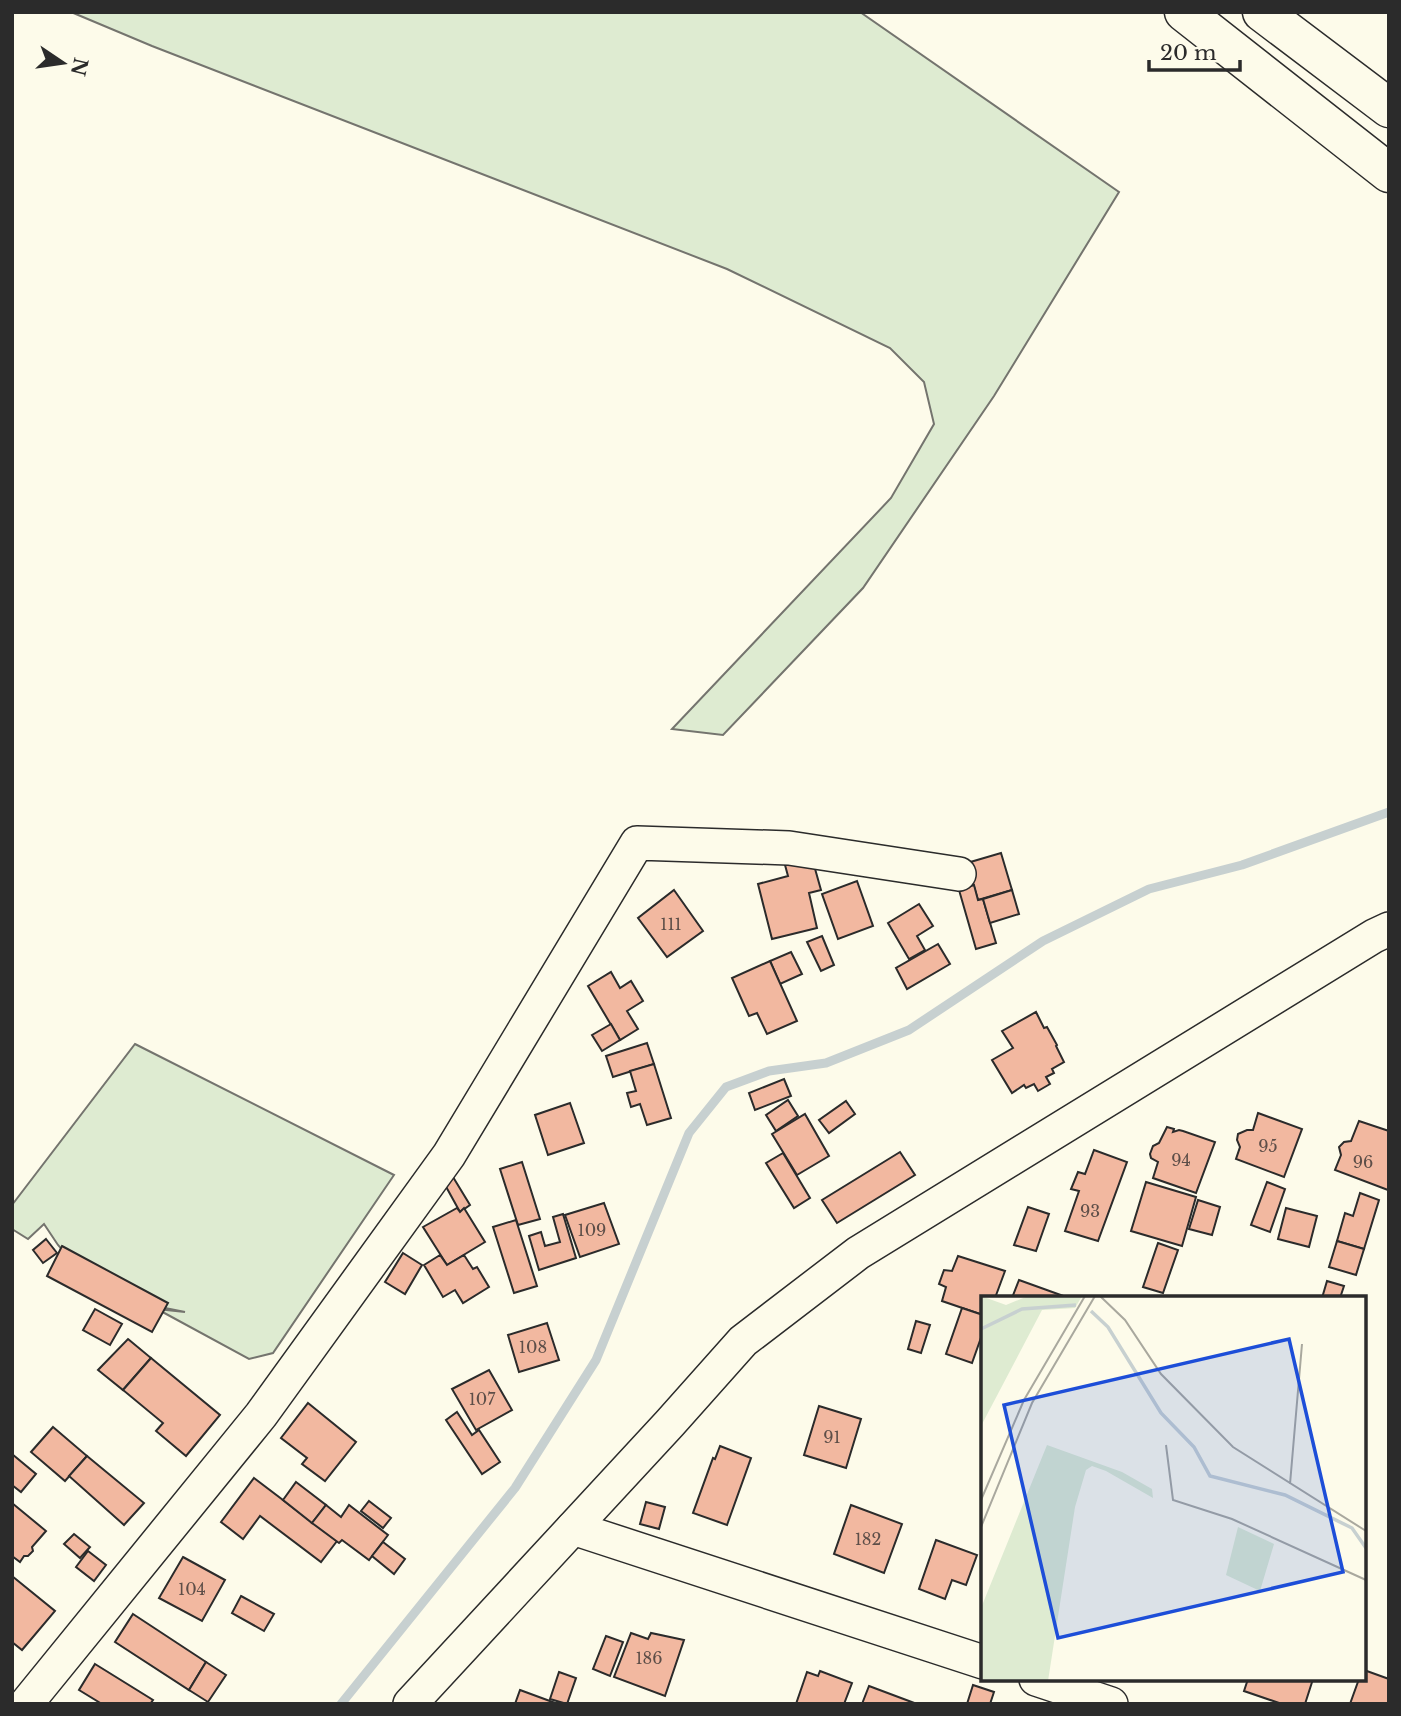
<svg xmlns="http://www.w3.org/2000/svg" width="1401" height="1716" viewBox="0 0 1401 1716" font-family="'Libre Baskerville',serif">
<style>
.green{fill:#deebd1;stroke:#74746e;stroke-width:2}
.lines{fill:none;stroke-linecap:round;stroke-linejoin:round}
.stream{stroke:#c7d0d0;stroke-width:9}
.building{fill:#f2b8a0;stroke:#2b2b2b;stroke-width:2}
.minor-casing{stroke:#2b2b2b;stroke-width:36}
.highway-casing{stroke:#2b2b2b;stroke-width:41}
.minor{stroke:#fdfbea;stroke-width:33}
.highway{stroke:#fdfbea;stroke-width:38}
.labels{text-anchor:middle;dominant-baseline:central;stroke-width:5;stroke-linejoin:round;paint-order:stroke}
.number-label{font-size:16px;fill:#5d4e48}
.inset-river{fill:none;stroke:#c7d0d0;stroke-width:3.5}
.inset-road{fill:none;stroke:#a9a89e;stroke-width:2}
.view{fill:#1d4ed8;fill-opacity:0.15;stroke:#1d4ed8;stroke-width:3.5}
.inset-edge{fill:none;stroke:#2b2b2b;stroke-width:3.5}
</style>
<rect width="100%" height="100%" fill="#fdfbea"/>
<!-- green -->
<g class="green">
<path d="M 71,12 L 860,12 L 1119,192 L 994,396 L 863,588 L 723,735 L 672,729 L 891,498 L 934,424 L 924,382 L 890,348 L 727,269 L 152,46 Z"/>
<path d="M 135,1044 L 394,1175 L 273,1353 L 249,1359 L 157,1309 L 185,1312 L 160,1307 L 71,1260 L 58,1245 L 44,1224 L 28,1239 L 12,1229 L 12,1205 Z"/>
</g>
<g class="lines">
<!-- stream -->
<path class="stream" d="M 341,1704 L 515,1488 L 596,1360 L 689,1133 L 726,1087 L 769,1071 L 826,1063 L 909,1030 L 1043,941 L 1149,889 L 1242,865 L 1389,812"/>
</g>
<!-- building -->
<g class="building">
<path d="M 1001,853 L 1012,890 L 978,900 L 967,863 Z"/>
<path d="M 812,858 L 821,890 L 809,893 L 817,928 L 772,939 L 758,884 L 788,876 L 785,865 Z"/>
<path d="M 857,881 L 873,926 L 838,939 L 822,894 Z"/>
<path d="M 974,885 L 978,900 L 983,899 L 996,943 L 976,949 L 959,890 Z"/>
<path d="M 674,890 L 703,931 L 667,957 L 638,918 Z"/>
<path d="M 1012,890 L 1019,914 L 990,923 L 983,899 Z"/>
<path d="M 919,904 L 933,926 L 917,936 L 925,950 L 909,959 L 888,923 Z"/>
<path d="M 822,936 L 834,965 L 821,971 L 807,942 Z"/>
<path d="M 938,944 L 950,964 L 907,989 L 896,968 Z"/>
<path d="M 791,952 L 802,974 L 780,984 L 770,961 Z"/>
<path d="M 770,961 L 797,1021 L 767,1034 L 757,1013 L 749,1016 L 732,978 Z"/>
<path d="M 611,972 L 620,988 L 631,981 L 643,1001 L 627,1011 L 638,1029 L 620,1040 L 588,986 Z"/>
<path d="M 1036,1012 L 1044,1028 L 1047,1027 L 1057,1045 L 1056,1046 L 1064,1062 L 1052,1069 L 1054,1073 L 1046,1077 L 1050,1084 L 1038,1091 L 1034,1084 L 1026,1088 L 1024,1085 L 1012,1093 L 992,1060 L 1013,1048 L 1002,1031 Z"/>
<path d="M 611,1024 L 620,1040 L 602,1051 L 592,1035 Z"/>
<path d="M 647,1043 L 654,1064 L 613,1077 L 606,1056 Z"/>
<path d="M 654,1064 L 671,1118 L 647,1125 L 640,1104 L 631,1107 L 627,1093 L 636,1091 L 630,1071 Z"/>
<path d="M 784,1079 L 791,1096 L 755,1110 L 749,1093 Z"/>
<path d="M 788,1100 L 798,1116 L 776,1131 L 766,1115 Z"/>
<path d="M 846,1101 L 855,1114 L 829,1133 L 819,1120 Z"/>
<path d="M 570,1103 L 584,1143 L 548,1155 L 535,1115 Z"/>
<path d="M 1258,1113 L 1302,1129 L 1284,1177 L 1236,1159 L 1240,1147 L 1237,1140 L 1238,1134 L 1247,1130 L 1253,1130 Z"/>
<path d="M 805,1114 L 829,1156 L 797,1175 L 772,1134 Z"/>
<path d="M 1359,1121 L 1389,1131 L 1388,1190 L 1335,1170 L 1341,1155 L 1339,1147 L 1344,1142 L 1351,1141 Z"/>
<path d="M 1167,1127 L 1174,1129 L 1173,1132 L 1179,1130 L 1183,1131 L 1215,1142 L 1196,1193 L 1153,1178 L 1158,1162 L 1151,1158 L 1150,1154 L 1153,1146 L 1159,1143 Z"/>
<path d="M 1094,1150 L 1127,1162 L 1098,1241 L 1065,1231 L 1079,1191 L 1071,1189 L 1078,1172 L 1085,1174 Z"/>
<path d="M 900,1152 L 915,1175 L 837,1223 L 822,1200 Z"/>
<path d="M 783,1153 L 810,1198 L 794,1208 L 766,1163 Z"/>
<path d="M 522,1162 L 540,1219 L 518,1225 L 500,1169 Z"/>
<path d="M 453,1177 L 470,1205 L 460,1212 L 444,1183 Z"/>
<path d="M 1146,1182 L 1196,1197 L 1182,1246 L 1131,1231 Z"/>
<path d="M 1267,1182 L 1285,1189 L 1270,1232 L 1251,1225 Z"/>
<path d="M 1360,1193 L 1379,1200 L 1364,1249 L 1337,1241 L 1345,1213 L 1353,1216 Z"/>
<path d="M 1198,1200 L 1220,1207 L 1212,1235 L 1189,1229 Z"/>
<path d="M 604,1203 L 619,1244 L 580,1257 L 565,1215 Z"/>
<path d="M 1028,1207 L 1049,1214 L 1036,1251 L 1014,1245 Z"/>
<path d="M 457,1208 L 460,1212 L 464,1208 L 485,1242 L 447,1265 L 423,1227 Z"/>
<path d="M 1286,1208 L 1317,1216 L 1309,1247 L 1278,1239 Z"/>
<path d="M 563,1214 L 576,1258 L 539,1270 L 529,1236 L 541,1232 L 545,1246 L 560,1242 L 553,1217 Z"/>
<path d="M 516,1220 L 537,1286 L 514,1293 L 493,1227 Z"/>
<path d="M 46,1239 L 57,1253 L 43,1263 L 33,1250 Z"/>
<path d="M 1337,1241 L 1364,1249 L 1356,1275 L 1329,1267 Z"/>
<path d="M 1158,1243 L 1178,1250 L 1163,1293 L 1143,1287 Z"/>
<path d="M 62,1246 L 168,1303 L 152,1332 L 47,1276 Z"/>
<path d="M 403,1253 L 422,1265 L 405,1294 L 385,1282 Z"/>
<path d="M 440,1255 L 447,1265 L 464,1255 L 473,1269 L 477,1267 L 489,1287 L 463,1303 L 455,1290 L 443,1297 L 424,1265 Z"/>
<path d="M 958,1256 L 1005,1271 L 995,1298 L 983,1298 L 983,1315 L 942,1301 L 946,1287 L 939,1284 L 944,1270 L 952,1271 Z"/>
<path d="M 1019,1280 L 1069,1298 L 1012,1298 Z"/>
<path d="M 1327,1281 L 1344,1286 L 1340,1298 L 1322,1298 Z"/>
<path d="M 962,1308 L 983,1315 L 983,1332 L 972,1363 L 946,1354 Z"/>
<path d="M 95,1309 L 122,1324 L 110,1345 L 83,1330 Z"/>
<path d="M 916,1321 L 930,1325 L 921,1353 L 908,1349 Z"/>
<path d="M 547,1323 L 559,1360 L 519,1372 L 508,1335 Z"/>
<path d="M 128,1339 L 151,1358 L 123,1390 L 98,1370 Z"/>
<path d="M 151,1358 L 220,1415 L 186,1456 L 156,1431 L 163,1423 L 123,1390 Z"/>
<path d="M 489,1370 L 512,1410 L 476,1430 L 452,1389 Z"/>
<path d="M 308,1403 L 356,1442 L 325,1481 L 302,1464 L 307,1458 L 281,1438 Z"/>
<path d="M 819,1406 L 861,1419 L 846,1468 L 804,1455 Z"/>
<path d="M 457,1412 L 472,1435 L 479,1430 L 500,1462 L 482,1474 L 446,1420 Z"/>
<path d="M 53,1427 L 87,1456 L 65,1481 L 31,1452 Z"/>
<path d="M 720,1446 L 751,1458 L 727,1525 L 693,1513 L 713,1458 L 715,1459 Z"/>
<path d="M 12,1454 L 36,1474 L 21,1492 L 12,1485 Z"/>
<path d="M 87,1456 L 144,1503 L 124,1525 L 69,1476 Z"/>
<path d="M 254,1478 L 337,1541 L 321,1562 L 260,1516 L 243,1539 L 221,1522 Z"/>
<path d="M 296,1482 L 326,1505 L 312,1523 L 283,1500 Z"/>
<path d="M 369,1501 L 391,1518 L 383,1528 L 361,1511 Z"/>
<path d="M 646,1502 L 665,1507 L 659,1529 L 640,1524 Z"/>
<path d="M 12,1503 L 46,1531 L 32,1547 L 33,1551 L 28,1556 L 24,1556 L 20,1562 L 12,1556 Z"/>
<path d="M 326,1505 L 341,1517 L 349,1505 L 388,1535 L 369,1560 L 342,1540 L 339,1543 L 312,1523 Z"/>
<path d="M 851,1505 L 902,1524 L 884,1573 L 834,1554 Z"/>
<path d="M 74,1534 L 90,1547 L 80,1558 L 64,1544 Z"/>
<path d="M 936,1540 L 977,1555 L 966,1585 L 952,1580 L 945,1599 L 919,1589 Z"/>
<path d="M 383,1542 L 405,1559 L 394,1574 L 372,1556 Z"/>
<path d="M 88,1551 L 106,1565 L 94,1581 L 76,1567 Z"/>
<path d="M 183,1557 L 225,1580 L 202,1621 L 159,1598 Z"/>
<path d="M 12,1576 L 55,1611 L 22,1650 L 12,1642 Z"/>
<path d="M 241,1596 L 274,1614 L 264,1631 L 232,1613 Z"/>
<path d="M 133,1614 L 206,1662 L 189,1690 L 115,1642 Z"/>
<path d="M 631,1633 L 648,1639 L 651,1633 L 684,1640 L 665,1696 L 614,1677 Z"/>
<path d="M 606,1636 L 623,1642 L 610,1676 L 593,1669 Z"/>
<path d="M 206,1662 L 226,1675 L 208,1702 L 189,1690 Z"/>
<path d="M 95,1664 L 153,1700 L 150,1704 L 102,1704 L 79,1690 Z"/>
<path d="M 1364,1670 L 1389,1679 L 1389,1704 L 1350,1704 L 1359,1679 L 1364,1679 Z"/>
<path d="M 820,1671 L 852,1683 L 844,1704 L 796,1704 L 807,1672 L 818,1676 Z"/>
<path d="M 559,1672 L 576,1678 L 567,1704 L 550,1699 Z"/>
<path d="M 1248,1679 L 1313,1679 L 1305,1704 L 1282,1704 L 1244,1691 Z"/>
<path d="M 973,1685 L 994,1692 L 990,1704 L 967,1704 Z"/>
<path d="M 869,1686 L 917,1704 L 862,1704 Z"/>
<path d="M 520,1690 L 558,1704 L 515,1704 Z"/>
</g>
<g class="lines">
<!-- minor casing -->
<g class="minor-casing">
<g id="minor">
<path d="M 573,1528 L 983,1662"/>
<path d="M 1036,1679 L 1111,1704"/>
<path d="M 26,1704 L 261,1415 L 449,1155 L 637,843 L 789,848 L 959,874"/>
<path d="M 410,1704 L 670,1423 L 743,1341 L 858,1253 L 1374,936 L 1389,929"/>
</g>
</g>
<!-- highway casing -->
<g class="highway-casing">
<g id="highway">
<path d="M 1184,12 L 1389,173"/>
<path d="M 1262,12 L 1389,108"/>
</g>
</g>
<!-- minor -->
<use href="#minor" class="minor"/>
<!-- highway -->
<use href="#highway" class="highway"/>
</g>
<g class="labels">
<!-- number labels -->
<g class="number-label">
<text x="671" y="924">111</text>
<text x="1268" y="1146">95</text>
<text x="1181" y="1160">94</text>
<text x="1363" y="1162">96</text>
<text x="1090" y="1211">93</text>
<text x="592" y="1230">109</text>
<text x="533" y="1347">108</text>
<text x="482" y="1399">107</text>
<text x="832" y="1437">91</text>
<text x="868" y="1539">182</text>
<text x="192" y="1589">104</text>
<text x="649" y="1658">186</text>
</g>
</g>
<!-- overview -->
<g transform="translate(981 1296)">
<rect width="385" height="385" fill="#fdfbea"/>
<path d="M 0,0 L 25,9 L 47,0 L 101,0 L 94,12 L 61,14 L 0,130 ZM 66,149 L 141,176 L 171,193 L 172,202 L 125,175 L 111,170 L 105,174 L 94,211 L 67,385 L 0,385 L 0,312 ZM 257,231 L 293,248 L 279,295 L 245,279 Z" fill="#deebd1"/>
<path class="inset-river" d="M 110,15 L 127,31 L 180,117 L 213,151 L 229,180 L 304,199 L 371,232 L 385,252M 0,33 L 41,13 L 95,9"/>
<path class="inset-road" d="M 119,0 L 144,24 L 180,78 L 252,151 L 385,235M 185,149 L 192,204 L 251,223 L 385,284M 309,188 L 321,48M 0,204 L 43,104 L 104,0M 0,231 L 51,107 L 114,0"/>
<path class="view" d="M 308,43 L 362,276 L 77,342 L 23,109 Z"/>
<rect width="385" height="385" class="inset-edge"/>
</g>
<!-- border -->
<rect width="1401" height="1716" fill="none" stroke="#2b2b2b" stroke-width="28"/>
<!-- north arrow -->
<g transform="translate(63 63) rotate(103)" stroke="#fdfbea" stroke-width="5" paint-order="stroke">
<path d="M0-5L12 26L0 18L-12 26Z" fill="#2b2b2b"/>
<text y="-10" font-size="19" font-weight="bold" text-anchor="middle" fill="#2b2b2b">N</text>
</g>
<!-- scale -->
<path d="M1149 60v10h91v-10" fill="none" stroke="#2b2b2b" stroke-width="3.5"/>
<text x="1160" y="60" font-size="21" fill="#2b2b2b" stroke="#fdfbea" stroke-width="5" paint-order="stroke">20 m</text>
</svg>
